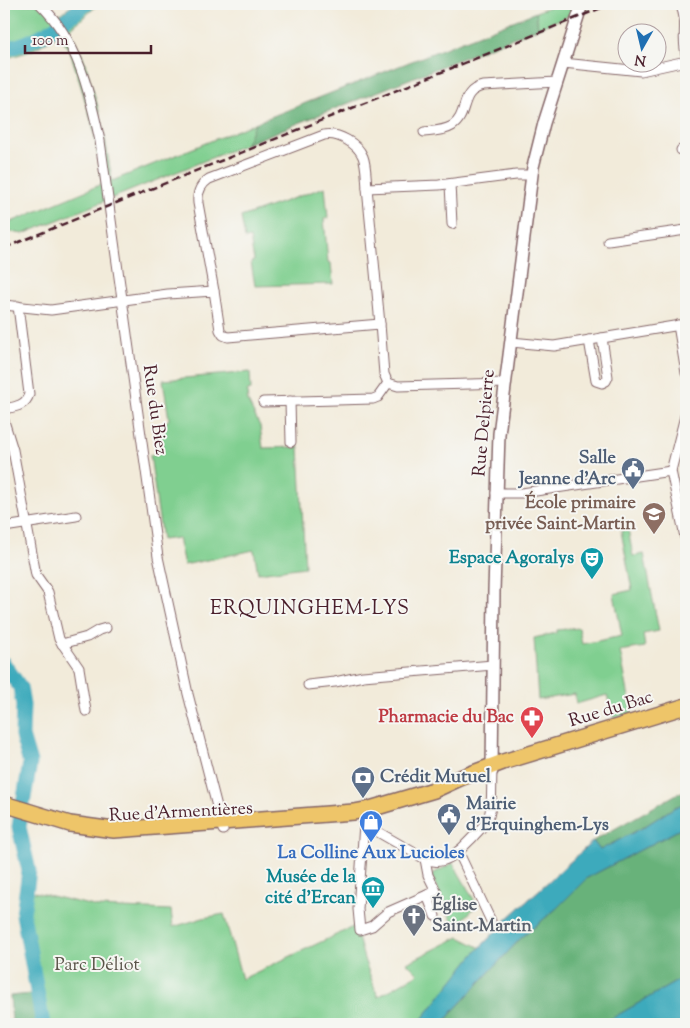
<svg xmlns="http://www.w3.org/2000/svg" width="690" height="1028" viewBox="0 0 690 1028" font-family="'Sorts Mill Goudy',serif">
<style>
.green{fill:#80cf90;stroke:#65775e}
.forest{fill:#68b27a;stroke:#596852}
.water{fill:#3daabc;stroke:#446474}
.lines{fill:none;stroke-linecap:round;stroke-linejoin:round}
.river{stroke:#3daabc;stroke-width:15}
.minor-casing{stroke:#856668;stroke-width:11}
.tertiary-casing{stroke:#856668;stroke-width:14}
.primary-casing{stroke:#856668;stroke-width:18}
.minor{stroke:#fff;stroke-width:9}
.tertiary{stroke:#fff;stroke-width:11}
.primary{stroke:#eec569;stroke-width:15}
.rail{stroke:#4a1f2b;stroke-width:2.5;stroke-dasharray:8 4;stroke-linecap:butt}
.labels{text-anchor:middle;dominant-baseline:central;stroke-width:4;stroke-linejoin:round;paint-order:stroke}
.street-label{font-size:18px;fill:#4a1f2b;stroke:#f6f6f2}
.service-label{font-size:18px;font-weight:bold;fill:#4e5e75;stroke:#f6f6f2;text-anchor:start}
.education-label{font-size:18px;font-weight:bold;fill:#785e54;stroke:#f6f6f2;text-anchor:end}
.culture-label{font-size:18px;font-weight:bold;fill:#0d838f;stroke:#f6f6f2;text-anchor:end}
.health-label{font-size:18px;font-weight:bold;fill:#be3a42;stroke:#f6f6f2;text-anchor:end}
.shop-label{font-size:18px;font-weight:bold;fill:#366cbe;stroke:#f6f6f2}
.worship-label{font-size:18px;font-weight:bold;fill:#5b616d;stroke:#f6f6f2;text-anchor:start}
.park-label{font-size:18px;fill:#5a5449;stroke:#f6f6f2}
.quarter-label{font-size:20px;letter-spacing:1px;fill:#4a1f2b;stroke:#f6f6f2}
</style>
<rect width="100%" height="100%" fill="#f6f6f2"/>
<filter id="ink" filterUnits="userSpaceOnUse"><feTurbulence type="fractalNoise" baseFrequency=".02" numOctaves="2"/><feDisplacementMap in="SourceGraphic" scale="10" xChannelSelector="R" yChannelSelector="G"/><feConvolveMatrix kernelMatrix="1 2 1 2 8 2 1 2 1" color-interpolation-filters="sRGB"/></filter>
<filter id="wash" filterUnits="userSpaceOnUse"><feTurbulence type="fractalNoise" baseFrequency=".0096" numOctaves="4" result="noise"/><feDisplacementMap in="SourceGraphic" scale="20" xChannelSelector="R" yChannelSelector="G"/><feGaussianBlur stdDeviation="1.12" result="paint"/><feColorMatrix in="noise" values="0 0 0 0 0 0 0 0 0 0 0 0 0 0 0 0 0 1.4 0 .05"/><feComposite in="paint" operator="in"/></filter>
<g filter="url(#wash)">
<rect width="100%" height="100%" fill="#f2ebda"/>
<!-- green -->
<g class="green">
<path d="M 4,4 L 47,4 L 58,15 L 75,4 L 99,4 L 70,29 L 85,62 L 103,125 L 112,181 L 255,123 L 246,144 L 23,234 L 4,231 L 4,225 L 102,184 L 93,127 L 79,80 L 70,51 L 58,35 L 31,51 L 4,59 Z"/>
<path d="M 557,4 L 598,4 L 538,28 L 536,12 Z"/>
<path d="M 325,187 L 328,218 L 324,219 L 328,262 L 331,263 L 333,284 L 255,286 L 251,262 L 254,261 L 250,238 L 245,239 L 241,217 Z"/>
<path d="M 250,372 L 251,390 L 247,391 L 248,402 L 260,426 L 263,448 L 299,447 L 305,567 L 258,573 L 254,550 L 184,565 L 178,538 L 162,540 L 150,455 L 156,454 C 155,440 159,429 169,419 L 163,380 Z"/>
<path d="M 628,529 L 633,556 L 644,554 L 659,631 L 643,634 L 645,647 L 620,651 L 632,713 L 613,718 L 607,695 L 576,704 L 575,694 L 538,700 L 534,638 L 556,633 L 556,630 L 579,628 L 582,644 L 622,636 L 614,594 L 632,590 L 621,531 Z"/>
<path d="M 453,863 L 477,905 L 455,928 L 432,877 L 434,873 Z"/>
<path d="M 30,891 L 98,907 L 171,910 L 173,927 L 203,918 L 224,914 L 242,979 L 355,926 L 364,959 L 378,997 L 418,974 L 407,963 L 459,937 L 481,948 L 418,1024 L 44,1024 L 26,909 Z"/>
</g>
<!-- forest -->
<g class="forest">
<path d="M 536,12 L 538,28 L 246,144 L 255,123 Z"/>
<path d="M 686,790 L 686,803 L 675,807 L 642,828 L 600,850 L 593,841 L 675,795 Z"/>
<path d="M 686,826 L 686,976 L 602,1024 L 443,1024 L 453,1011 L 520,939 L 557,908 L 587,878 Z"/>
<path d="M 40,993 L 44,1024 L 4,1024 L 4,1022 L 12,1021 L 10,996 Z"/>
</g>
<!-- water -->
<g class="water">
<path d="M 686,803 L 686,826 L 587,878 L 557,908 L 520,939 L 453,1011 L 443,1024 L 418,1024 L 473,955 L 506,920 L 593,841 L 600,850 L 642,828 L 675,807 Z"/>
<path d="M 686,976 L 686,1024 L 602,1024 Z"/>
</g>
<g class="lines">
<!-- river -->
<g class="river">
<path d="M 4,49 C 35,44 62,24 86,4"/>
<path d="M 4,664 L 20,687 L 23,705 L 22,736 L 30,763 L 19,827 L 29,871 L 23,914 L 43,1024"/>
</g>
</g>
</g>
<g filter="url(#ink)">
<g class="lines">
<!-- minor casing -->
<g class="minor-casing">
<g id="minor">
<path d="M 40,4 C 78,41 89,90 100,141 L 158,557 L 188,694 L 223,830"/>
<path d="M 680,4 C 689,24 681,34 686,54"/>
<path d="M 563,63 L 641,71 L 686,61"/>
<path d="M 424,132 C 433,131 444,131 452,126 C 469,115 459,91 483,86 L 557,82"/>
<path d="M 681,150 L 686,149"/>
<path d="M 450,184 L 452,224"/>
<path d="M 608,241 L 686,230"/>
<path d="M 214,291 L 198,203 C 197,193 200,185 209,179 L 324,135 C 333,133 340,136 347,140 C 368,152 365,166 367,188 L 439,185 L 516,175 L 531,175"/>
<path d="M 4,305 L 51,310 L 168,294 L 214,291 L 220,330 L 223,335 L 228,337 L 380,324 L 367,188"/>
<path d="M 380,324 L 384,374 L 388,383"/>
<path d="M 678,325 L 686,373"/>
<path d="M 589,340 L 596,381 L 602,383 L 606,381 L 608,377 L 602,338"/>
<path d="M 511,342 L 554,346 L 686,324"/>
<path d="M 290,401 L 291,442"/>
<path d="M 263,402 L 373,399 L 378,397 L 388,383 L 398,386 L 506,383"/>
<path d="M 4,409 C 14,407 26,406 29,394 L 18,306"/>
<path d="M 686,412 L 671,471 L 686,542"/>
<path d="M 4,421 L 13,450 L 36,575 L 48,592 L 59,639 L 79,668 L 86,711"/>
<path d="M 496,493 L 522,493 L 671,471"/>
<path d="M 4,527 L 76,516"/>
<path d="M 62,644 L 87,637 L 99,630 L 106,628"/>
<path d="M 308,685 L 335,682 L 363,676 L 493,665"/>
<path d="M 364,821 L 364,824 L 425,859 C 446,868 460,850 473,837 C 479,830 487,824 489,816 C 493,803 491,787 492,773"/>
<path d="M 364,824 L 358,909 L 360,930 L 372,926 L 388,912 L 436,891 L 428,875 L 425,859"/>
<path d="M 458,851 L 491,921"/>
<path d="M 427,895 L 435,916"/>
</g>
</g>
<!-- tertiary casing -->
<g class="tertiary-casing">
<path id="tertiary" d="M 492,771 L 494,591 L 499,434 L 533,167 L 544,123 L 582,4"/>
</g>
<!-- primary casing -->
<g class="primary-casing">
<path id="primary" d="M 4,804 L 70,824 L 114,830 L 354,812 L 370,809 L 434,790 L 460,778 L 503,762 L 686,706"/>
</g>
<!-- minor -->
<use href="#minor" class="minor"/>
<!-- tertiary -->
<use href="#tertiary" class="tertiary"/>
<!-- primary -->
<use href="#primary" class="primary"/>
<!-- rail -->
<path class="rail" d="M 4,248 L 611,4"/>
</g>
</g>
<!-- icons -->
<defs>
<g id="civic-pin" transform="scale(1.25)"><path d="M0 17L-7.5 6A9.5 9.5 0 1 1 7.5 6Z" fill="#5c6f8a" stroke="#f6f6f2"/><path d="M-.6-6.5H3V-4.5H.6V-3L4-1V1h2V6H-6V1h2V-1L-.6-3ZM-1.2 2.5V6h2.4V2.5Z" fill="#fff"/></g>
<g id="school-pin" transform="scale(1.25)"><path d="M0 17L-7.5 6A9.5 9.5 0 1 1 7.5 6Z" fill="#8d6e63" stroke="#f6f6f2"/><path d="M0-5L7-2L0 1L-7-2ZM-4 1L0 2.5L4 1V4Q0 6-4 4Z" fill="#fff"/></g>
<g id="theatre-pin" transform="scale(1.25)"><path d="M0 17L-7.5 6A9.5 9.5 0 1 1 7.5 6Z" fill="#0f9aa8" stroke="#f6f6f2"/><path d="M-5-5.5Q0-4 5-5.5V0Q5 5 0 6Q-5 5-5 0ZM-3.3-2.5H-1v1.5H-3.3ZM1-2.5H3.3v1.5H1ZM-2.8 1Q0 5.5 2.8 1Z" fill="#fff"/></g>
<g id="pharmacy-pin" transform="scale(1.25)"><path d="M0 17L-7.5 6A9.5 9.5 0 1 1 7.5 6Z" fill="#e0444e" stroke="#f6f6f2"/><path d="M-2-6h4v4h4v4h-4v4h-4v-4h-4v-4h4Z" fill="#fff"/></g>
<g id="bank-pin" transform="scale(1.25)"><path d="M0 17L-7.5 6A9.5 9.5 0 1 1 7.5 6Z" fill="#5c6f8a" stroke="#f6f6f2"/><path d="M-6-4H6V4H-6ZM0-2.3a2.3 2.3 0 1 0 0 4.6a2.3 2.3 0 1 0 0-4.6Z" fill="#fff"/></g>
<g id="shop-pin" transform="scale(1.25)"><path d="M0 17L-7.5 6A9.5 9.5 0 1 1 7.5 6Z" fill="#3f7fe0" stroke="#f6f6f2"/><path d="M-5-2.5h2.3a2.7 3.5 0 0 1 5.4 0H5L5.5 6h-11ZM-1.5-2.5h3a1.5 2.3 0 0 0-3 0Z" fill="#fff"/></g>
<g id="museum-pin" transform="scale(1.25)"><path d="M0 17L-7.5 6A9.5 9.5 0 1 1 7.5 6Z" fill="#0f9aa8" stroke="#f6f6f2"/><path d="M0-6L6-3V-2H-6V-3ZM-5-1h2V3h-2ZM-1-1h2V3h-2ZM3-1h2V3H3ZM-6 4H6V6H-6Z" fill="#fff"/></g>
<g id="church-pin" transform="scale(1.25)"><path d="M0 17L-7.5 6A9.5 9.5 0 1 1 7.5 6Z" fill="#6b7280" stroke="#f6f6f2"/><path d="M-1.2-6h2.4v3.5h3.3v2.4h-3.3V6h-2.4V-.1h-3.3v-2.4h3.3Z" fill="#fff"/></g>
</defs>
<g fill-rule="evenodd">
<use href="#civic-pin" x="633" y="469"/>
<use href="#school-pin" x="654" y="514"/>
<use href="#theatre-pin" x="592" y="559"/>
<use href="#pharmacy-pin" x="532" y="718"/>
<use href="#bank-pin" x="363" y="778"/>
<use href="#civic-pin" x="449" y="815"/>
<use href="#shop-pin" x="371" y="822"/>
<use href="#museum-pin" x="373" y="888"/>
<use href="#church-pin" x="414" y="916"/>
</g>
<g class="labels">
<!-- street labels -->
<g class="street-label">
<text transform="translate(154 410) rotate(82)">Rue du Biez</text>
<text transform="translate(485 423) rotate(-85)">Rue Delpierre</text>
<text transform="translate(611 710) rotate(-17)">Rue du Bac</text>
<text transform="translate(181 813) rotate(-3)">Rue d'Armentières</text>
</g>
<!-- service labels -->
<g class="service-label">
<text x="616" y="459" text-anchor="end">Salle<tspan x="616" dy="21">Jeanne d'Arc</tspan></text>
<text x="380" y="778">Crédit Mutuel</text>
<text x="466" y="805">Mairie<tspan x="466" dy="21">d'Erquinghem-Lys</tspan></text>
</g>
<!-- education labels -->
<g class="education-label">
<text x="636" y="504">École primaire<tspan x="636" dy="21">privée Saint-Martin</tspan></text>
</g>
<!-- culture labels -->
<g class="culture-label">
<text x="574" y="559">Espace Agoralys</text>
<text x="356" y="878">Musée de la<tspan x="356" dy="21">cité d'Ercan</tspan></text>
</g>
<!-- health labels -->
<g class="health-label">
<text x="514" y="718">Pharmacie du Bac</text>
</g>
<!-- shop labels -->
<g class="shop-label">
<text x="371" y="854">La Colline Aux Lucioles</text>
</g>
<!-- worship labels -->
<g class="worship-label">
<text x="432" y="906">Église<tspan x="432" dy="21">Saint-Martin</tspan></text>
</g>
<!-- park labels -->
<g class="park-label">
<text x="97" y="966">Parc Déliot</text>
</g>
<!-- quarter labels -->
<g class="quarter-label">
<text x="310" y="609">ERQUINGHEM-LYS</text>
</g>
</g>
<!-- margin -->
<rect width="690" height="1028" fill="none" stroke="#f6f6f2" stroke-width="20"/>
<!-- north arrow -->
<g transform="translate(642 48) rotate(188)"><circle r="24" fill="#f6f6f2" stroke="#b1a0a2"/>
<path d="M0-4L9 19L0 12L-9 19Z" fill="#1f6fb2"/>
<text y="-8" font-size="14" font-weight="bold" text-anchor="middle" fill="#4a1f2b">N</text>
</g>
<!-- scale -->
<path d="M25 45v8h126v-8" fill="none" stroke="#4a1f2b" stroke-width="2.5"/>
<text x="32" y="45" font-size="15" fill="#4a1f2b" stroke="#f6f6f2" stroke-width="4" paint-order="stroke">100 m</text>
</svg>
